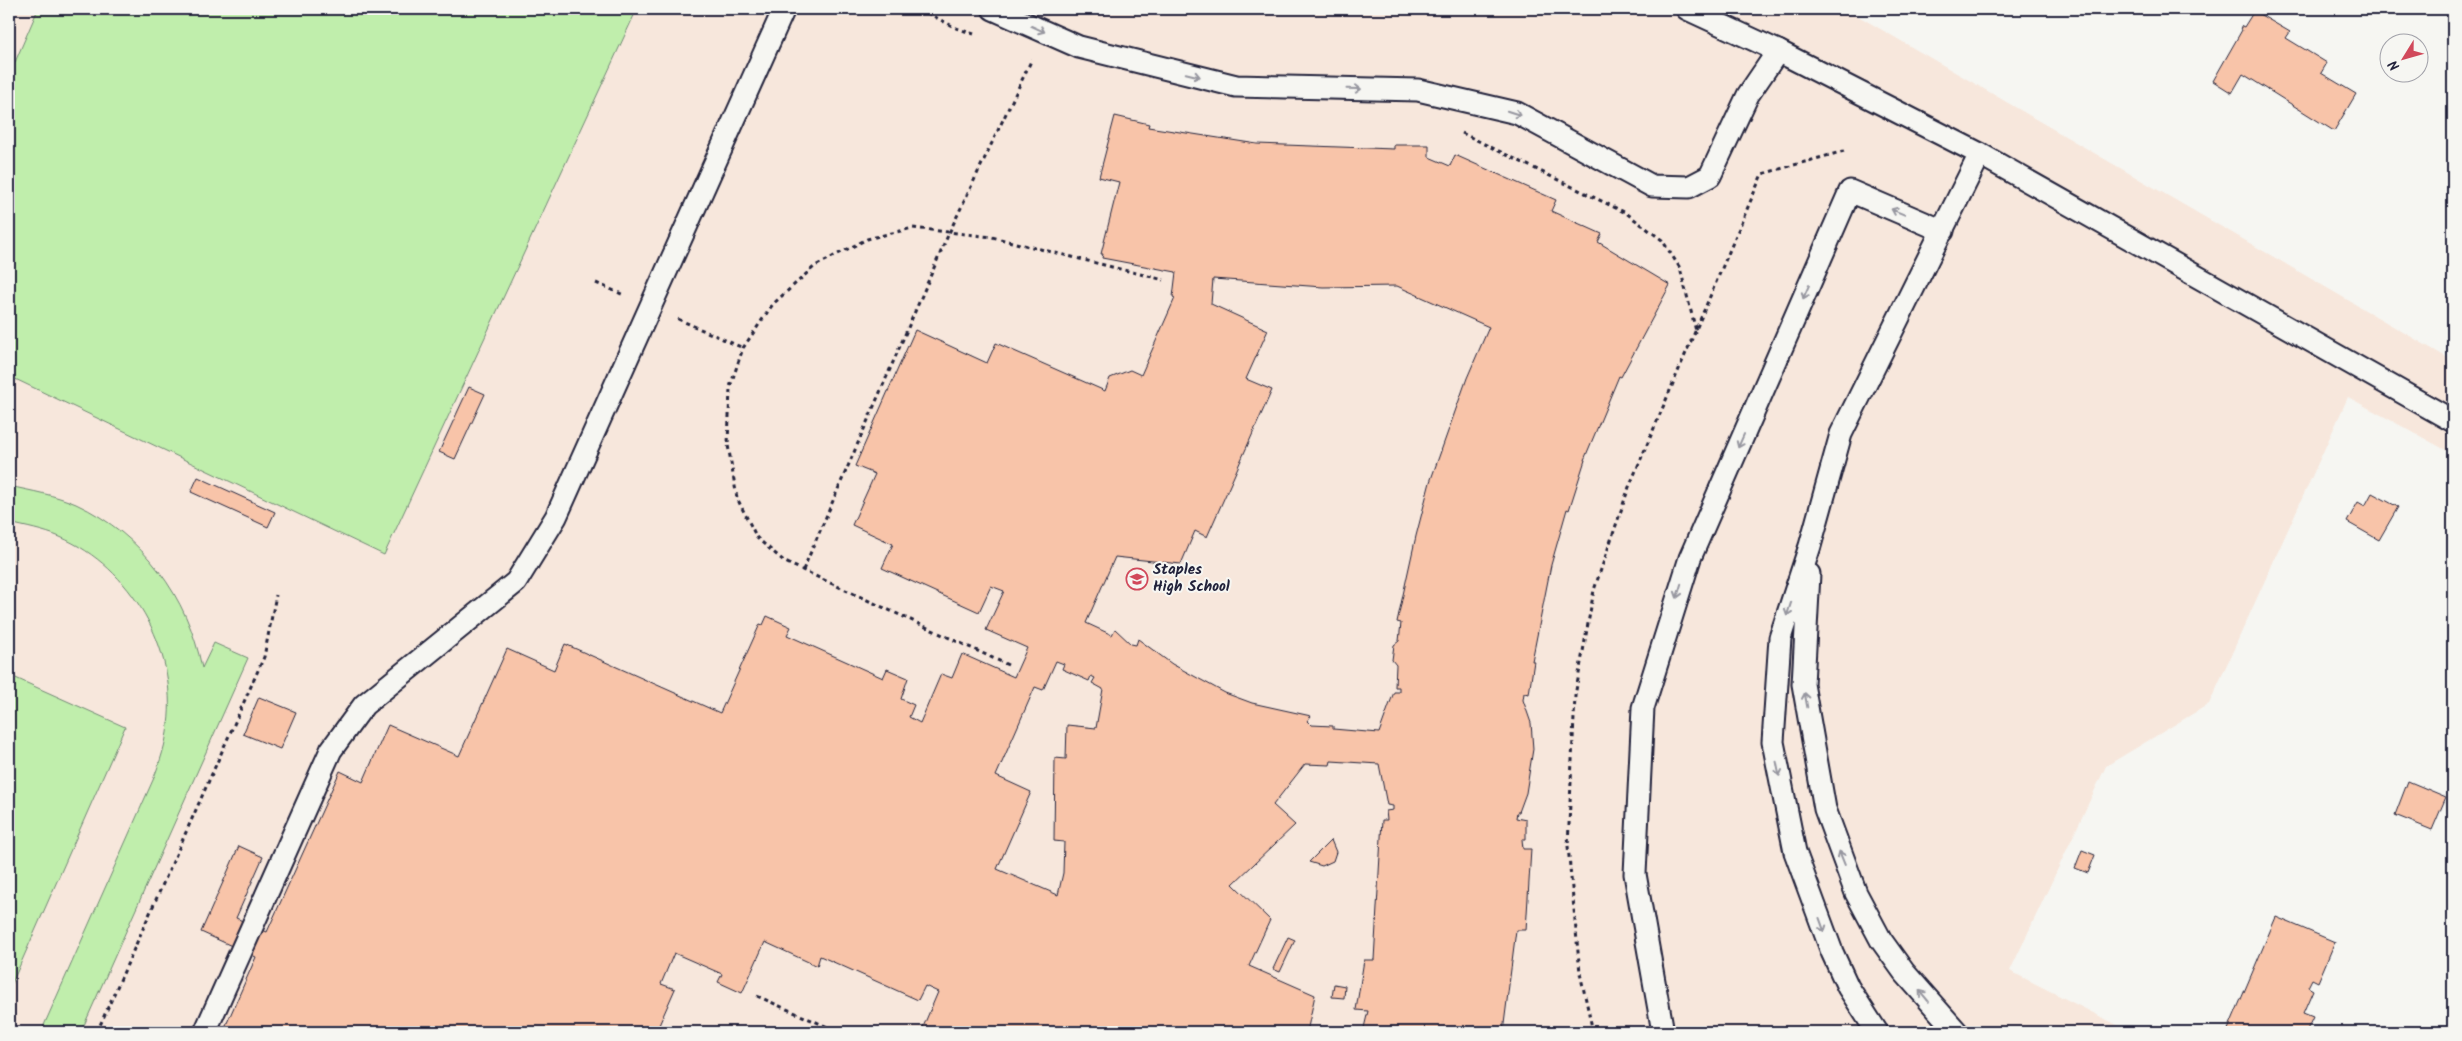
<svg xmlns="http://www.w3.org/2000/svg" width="2462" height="1041" viewBox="0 0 2462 1041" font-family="Kalam,sans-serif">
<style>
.built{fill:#f7e7dc}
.green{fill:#c0eeac;stroke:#718874}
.building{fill:#f8c4a9;stroke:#22223b;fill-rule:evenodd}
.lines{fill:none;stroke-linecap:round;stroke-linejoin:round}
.lane-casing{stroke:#22223b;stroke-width:25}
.path{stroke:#22223b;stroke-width:3;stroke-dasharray:4 4;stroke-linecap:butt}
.lane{stroke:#f6f6f2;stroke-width:21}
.oneway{stroke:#9797a0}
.labels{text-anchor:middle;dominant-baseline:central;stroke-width:4;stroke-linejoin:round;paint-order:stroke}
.poi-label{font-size:15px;font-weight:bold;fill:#22223b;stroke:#f6f6f2;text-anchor:start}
</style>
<rect width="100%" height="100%" fill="#f6f6f2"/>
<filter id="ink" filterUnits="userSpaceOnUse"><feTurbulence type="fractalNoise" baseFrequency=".02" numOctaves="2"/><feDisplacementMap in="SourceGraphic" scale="10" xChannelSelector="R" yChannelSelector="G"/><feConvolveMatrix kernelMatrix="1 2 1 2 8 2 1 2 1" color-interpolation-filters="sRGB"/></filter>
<g filter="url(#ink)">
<!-- built -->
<path class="built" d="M 9,9 L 1846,9 L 2453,361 L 2453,454 L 2348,397 L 2209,704 L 2106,766 L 2010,971 L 2131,1032 L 9,1032 Z"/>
<!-- green -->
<g class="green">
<path d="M 38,9 L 637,9 L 384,555 L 9,376 L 9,76 Z"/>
<path d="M 9,486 C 32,491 55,495 76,504 C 143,535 188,597 202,668 L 214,643 L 248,658 L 81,1032 L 41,1032 L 153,780 C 160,762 166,744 168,725 C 178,649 131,567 60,537 C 43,530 26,527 9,523 Z"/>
<path d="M 9,675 L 125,727 L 9,990 Z"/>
</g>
<!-- building -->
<g class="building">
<path d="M 2254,11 L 2290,32 L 2286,38 L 2327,63 L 2321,73 L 2356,94 L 2334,131 L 2243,74 L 2232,93 L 2213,81 L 2242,30 L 2240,29 L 2242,26 L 2244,27 Z"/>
<path d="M 1115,116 L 1149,124 L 1148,127 L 1257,144 L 1394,149 L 1394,145 L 1429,145 L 1429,157 L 1450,166 L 1455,155 L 1556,200 L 1551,211 L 1602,234 L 1598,242 L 1670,285 L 1621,377 L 1619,376 L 1584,460 L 1585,460 L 1569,510 L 1567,509 L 1551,565 L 1532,661 L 1534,661 L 1529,694 L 1524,693 L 1523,700 L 1531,723 L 1533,749 L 1526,793 L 1519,812 L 1517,812 L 1516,818 L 1526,820 L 1526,839 L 1522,839 L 1523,849 L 1531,849 L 1526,930 L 1516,930 L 1503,1032 L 1363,1032 L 1368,1011 L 1356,1010 L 1364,960 L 1374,960 L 1382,820 L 1387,820 L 1386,811 L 1393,810 L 1393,806 L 1387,805 L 1379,764 L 1331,761 L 1330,765 L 1305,764 L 1273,805 L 1295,825 L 1233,884 L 1270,920 L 1249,966 L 1315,995 L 1307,1032 L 921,1032 L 938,992 L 925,986 L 918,1000 L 820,956 L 817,966 L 765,942 L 742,993 L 718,982 L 722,974 L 674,953 L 661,984 L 675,989 L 656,1032 L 223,1032 L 256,957 L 201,932 L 239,846 L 263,857 L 236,918 L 267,932 L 340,771 L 363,782 L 388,725 L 459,756 L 507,649 L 554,670 L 565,644 L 720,713 L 760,624 L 763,625 L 767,616 L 791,627 L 787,635 L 883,678 L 887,669 L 908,678 L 901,699 L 914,705 L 909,717 L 920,723 L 941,674 L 952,678 L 962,654 L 1014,677 L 1027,648 L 986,630 L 1004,591 L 991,586 L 979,612 L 882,568 L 893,544 L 852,525 L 875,474 L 855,466 L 915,330 L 987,363 L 996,343 L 1105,391 L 1110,378 L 1130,370 L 1141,375 L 1175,298 L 1173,297 L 1176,272 L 1102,258 L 1103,254 L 1101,254 L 1119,182 L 1099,177 ZM 1213,279 L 1323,287 L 1397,286 L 1489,327 L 1467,378 L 1430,482 L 1416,536 L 1397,622 L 1401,623 L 1399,641 L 1394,645 L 1392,660 L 1396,665 L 1395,687 L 1399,687 L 1399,692 L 1394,692 L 1379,733 L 1333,729 L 1333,726 L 1311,725 L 1307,721 L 1311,716 L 1252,703 L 1225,693 L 1172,664 L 1138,639 L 1136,645 L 1131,644 L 1115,629 L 1112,635 L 1086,623 L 1115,557 L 1181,564 L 1195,531 L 1207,537 L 1272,390 L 1246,379 L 1268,330 L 1211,304 ZM 1056,661 L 1064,664 L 1062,669 L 1089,681 L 1091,676 L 1095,678 L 1092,683 L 1103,689 L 1096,728 L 1067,725 L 1066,759 L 1055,758 L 1054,841 L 1064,842 L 1063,873 L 1058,895 L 997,869 L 1031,792 L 996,776 L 1035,687 L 1043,690 Z"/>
<path d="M 469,387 L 485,394 L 455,459 L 439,452 Z"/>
<path d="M 198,477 L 275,512 L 268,527 L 191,492 Z"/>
<path d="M 2372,493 L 2398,507 L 2379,540 L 2347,522 L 2358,502 L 2365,506 Z"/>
<path d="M 259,697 L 296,712 L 280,749 L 243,734 Z"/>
<path d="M 2408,781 L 2446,797 L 2432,830 L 2395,815 Z"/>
<path d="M 1331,840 L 1336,852 L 1333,861 L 1322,866 L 1309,862 Z"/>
<path d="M 2082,850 L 2095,855 L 2088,873 L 2075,868 Z"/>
<path d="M 2276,917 L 2335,942 L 2318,982 L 2312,979 L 2308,987 L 2313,990 L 2303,1013 L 2313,1017 L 2306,1032 L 2227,1032 Z"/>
<path d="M 1288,937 L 1295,940 L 1280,972 L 1273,969 Z"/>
<path d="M 1334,984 L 1345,986 L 1344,998 L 1332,997 Z"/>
</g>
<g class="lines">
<!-- lane casing -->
<g class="lane-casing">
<g id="lane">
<path d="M 993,9 L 1079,47 L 1236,86 L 1418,90 L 1517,113 L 1652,186 L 1689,187 L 1710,176 L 1748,95 L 1778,51"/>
<path d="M 1687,9 L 1778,51 L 1980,154 L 1841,434 L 1810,546 L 1780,638 L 1773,742 L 1795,852 L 1832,952 L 1848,987 L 1877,1032"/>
<path d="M 1980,154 L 2453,421"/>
<path d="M 1809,574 L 1803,684 L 1825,809 L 1856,893 L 1881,940 L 1904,972 L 1957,1032"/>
<path d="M 205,1032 L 331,750 L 364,705 L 516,582 L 556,517 L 784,9"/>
<path d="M 1663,1032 L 1635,874 L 1643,708 L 1690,558 L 1850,191 L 1943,231"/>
</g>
</g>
<!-- path -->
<g class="path">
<path d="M 920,9 L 956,28 L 974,34"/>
<path d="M 1462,133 L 1626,213 L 1662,240 L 1680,268 L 1696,331"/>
<path d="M 596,283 L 624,295"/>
<path d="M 678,319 L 743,348"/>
<path d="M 803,570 L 949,233 L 1032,59"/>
<path d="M 1008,665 L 785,562 L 757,538 L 737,498 L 728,445 L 730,387 L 743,348 L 773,304 L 815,266 L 867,239 L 913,228 L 992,237 L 1164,280"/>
<path d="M 757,996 L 839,1032"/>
<path d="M 97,1032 L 264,657 L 276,595"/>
<path d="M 1593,1032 L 1580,973 L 1568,846 L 1575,696 L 1594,590 L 1629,487 L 1762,174 L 1844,151"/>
</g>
<!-- lane -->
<use href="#lane" class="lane"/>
</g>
<!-- one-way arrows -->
<defs><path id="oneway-shaft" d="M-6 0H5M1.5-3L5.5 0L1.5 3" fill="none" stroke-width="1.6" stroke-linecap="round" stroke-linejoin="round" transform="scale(1.25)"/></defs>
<g class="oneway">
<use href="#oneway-shaft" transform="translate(1038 29) rotate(24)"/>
<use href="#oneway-shaft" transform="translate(1193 75) rotate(14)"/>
<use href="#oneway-shaft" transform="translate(1354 89) rotate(1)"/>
<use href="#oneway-shaft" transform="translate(1514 113) rotate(18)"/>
<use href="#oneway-shaft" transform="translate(1898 212) rotate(-157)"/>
<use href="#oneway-shaft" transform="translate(1806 292) rotate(114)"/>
<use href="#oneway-shaft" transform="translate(1741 441) rotate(114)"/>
<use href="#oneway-shaft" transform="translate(1679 591) rotate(107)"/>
<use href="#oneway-shaft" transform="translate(1789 609) rotate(108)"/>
<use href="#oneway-shaft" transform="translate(1806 700) rotate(-100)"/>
<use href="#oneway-shaft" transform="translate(1778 769) rotate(79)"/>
<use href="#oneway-shaft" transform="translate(1842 858) rotate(-112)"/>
<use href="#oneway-shaft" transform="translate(1822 925) rotate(70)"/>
<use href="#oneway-shaft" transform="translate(1924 996) rotate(-130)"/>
</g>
</g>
<!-- icons -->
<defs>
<g id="school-ring" transform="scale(1.125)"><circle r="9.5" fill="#f6f6f2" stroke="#d1495b" stroke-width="1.5"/><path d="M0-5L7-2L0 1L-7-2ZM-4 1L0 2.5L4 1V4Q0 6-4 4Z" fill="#d1495b"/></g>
</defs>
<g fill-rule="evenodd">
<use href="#school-ring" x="1137" y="579"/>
</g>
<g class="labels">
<!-- poi labels -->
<g class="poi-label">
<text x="1153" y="570">Staples<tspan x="1153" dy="17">High School</tspan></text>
</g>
</g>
<!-- margin -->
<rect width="2462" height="1041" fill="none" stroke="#f6f6f2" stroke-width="30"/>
<rect x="15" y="15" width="2432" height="1011" fill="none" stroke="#22223b" stroke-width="2" filter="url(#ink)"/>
<!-- north arrow -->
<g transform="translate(2404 58) rotate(233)"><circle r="24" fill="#f6f6f2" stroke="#a1a1a9"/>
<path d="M0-4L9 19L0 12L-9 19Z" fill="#d1495b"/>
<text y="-8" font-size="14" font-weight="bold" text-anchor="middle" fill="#22223b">N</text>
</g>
</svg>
